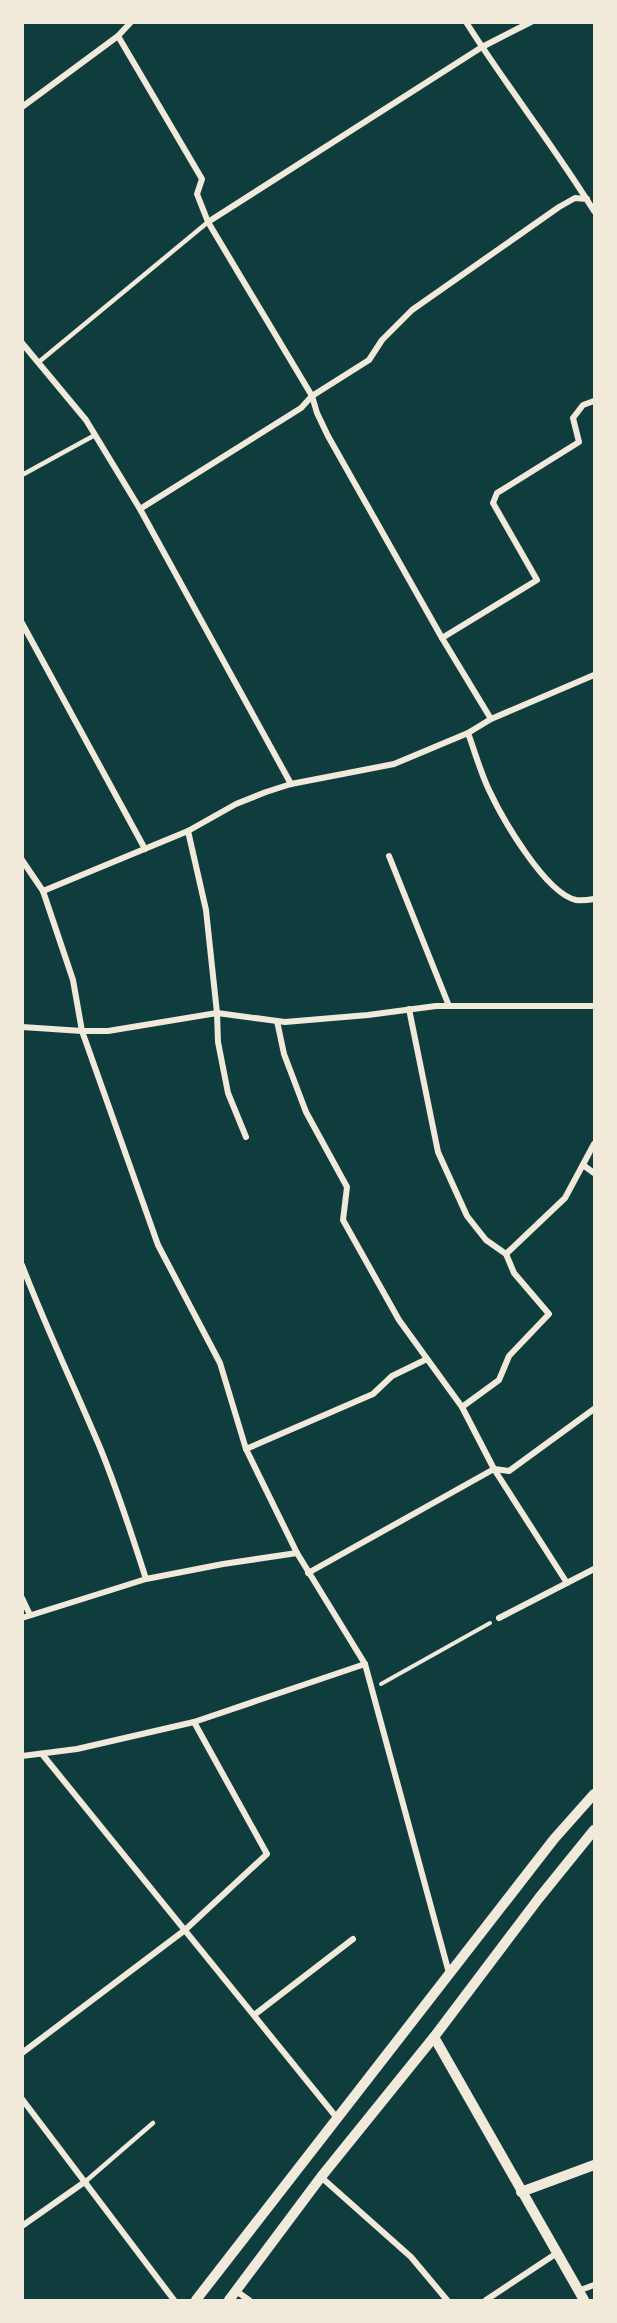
<svg xmlns="http://www.w3.org/2000/svg" width="617" height="2323" viewBox="0 0 617 2323" font-family="Overpass,sans-serif">
<style>
.lines{fill:none;stroke-linecap:round;stroke-linejoin:round}
.path{stroke:#f1e9da;stroke-width:4}
.service{stroke:#f1e9da;stroke-width:4.5}
.minor{stroke:#f1e9da;stroke-width:6}
.tertiary{stroke:#f1e9da;stroke-width:10}
</style>
<rect width="100%" height="100%" fill="#0f3d3e"/>
<g class="lines">
<!-- path -->
<path class="path" d="M 381,1684 L 490,1623"/>
<!-- service -->
<g class="service">
<path d="M 40,361 L 208,222"/>
<path d="M 22,475 L 95,435"/>
<path d="M 86,2181 L 153,2123"/>
</g>
<!-- minor -->
<g class="minor">
<path d="M 131,22 L 118,36 L 202,179 L 197,194 L 208,222 L 312,396 L 317,413 L 328,436 L 442,638 L 491,719"/>
<path d="M 466,22 C 507,87 554,146 594,211"/>
<path d="M 22,107 L 118,36"/>
<path d="M 208,222 L 482,47 L 531,22"/>
<path d="M 22,343 L 86,420 L 140,509 L 291,784"/>
<path d="M 140,509 L 301,408 L 312,396 L 369,360 L 382,340 L 412,310 L 559,207 L 575,198 L 587,199"/>
<path d="M 22,623 L 145,849"/>
<path d="M 442,638 L 537,580 L 493,503 L 497,493 L 579,442 L 573,418 L 583,405 L 594,401"/>
<path d="M 468,733 C 475,752 480,771 489,790 C 502,818 545,893 576,900 C 582,901 588,900 594,899"/>
<path d="M 188,831 L 206,910 L 217,1013 L 218,1042 L 228,1093 L 246,1137"/>
<path d="M 389,856 L 449,1006"/>
<path d="M 22,860 L 43,891 L 73,980 L 82,1031 L 158,1245 L 220,1363 L 246,1449 L 297,1553 L 365,1664 L 449,1973"/>
<path d="M 43,891 L 188,831 L 236,804 L 266,792 L 291,784 L 394,764 L 468,733 L 491,719 L 594,675"/>
<path d="M 409,1009 L 438,1152 L 467,1216 L 486,1240 L 506,1254 L 514,1273 L 549,1314 L 509,1356 L 499,1380 L 462,1407"/>
<path d="M 277,1021 L 284,1054 L 306,1112 L 347,1187 L 343,1220 L 399,1320 L 462,1407 L 494,1469 L 567,1583"/>
<path d="M 22,1027 L 82,1031 L 108,1031 L 217,1013 L 285,1022 L 368,1015 L 436,1006 L 594,1006"/>
<path d="M 583,1165 L 594,1173"/>
<path d="M 506,1254 L 565,1198 L 594,1144"/>
<path d="M 22,1265 C 46,1328 75,1388 101,1450 C 118,1492 132,1535 146,1579"/>
<path d="M 246,1449 L 373,1394 L 392,1376 L 427,1359"/>
<path d="M 308,1573 L 494,1469 L 509,1471 L 594,1409"/>
<path d="M 22,1598 L 30,1615"/>
<path d="M 22,1618 L 146,1579 L 223,1564 L 297,1553"/>
<path d="M 499,1618 L 594,1569"/>
<path d="M 42,1754 L 337,2118"/>
<path d="M 22,1756 L 77,1749 L 194,1722 L 365,1664"/>
<path d="M 254,2015 L 353,1939"/>
<path d="M 22,2053 L 185,1930 L 267,1854 L 194,1722"/>
<path d="M 22,2099 L 174,2300"/>
<path d="M 321,2177 L 411,2257 L 447,2300"/>
<path d="M 22,2226 L 86,2181"/>
<path d="M 236,2291 L 249,2300"/>
<path d="M 578,2291 L 594,2285"/>
<path d="M 486,2300 L 557,2253"/>
</g>
<!-- tertiary -->
<g class="tertiary">
<path d="M 434,2037 L 584,2300"/>
<path d="M 521,2192 L 594,2165"/>
<path d="M 196,2300 L 554,1839 L 594,1794"/>
<path d="M 229,2300 L 321,2177 L 434,2037 L 539,1898 L 594,1830"/>
</g>
</g>
<!-- border -->
<rect width="617" height="2323" fill="none" stroke="#f1e9da" stroke-width="48"/>
</svg>
